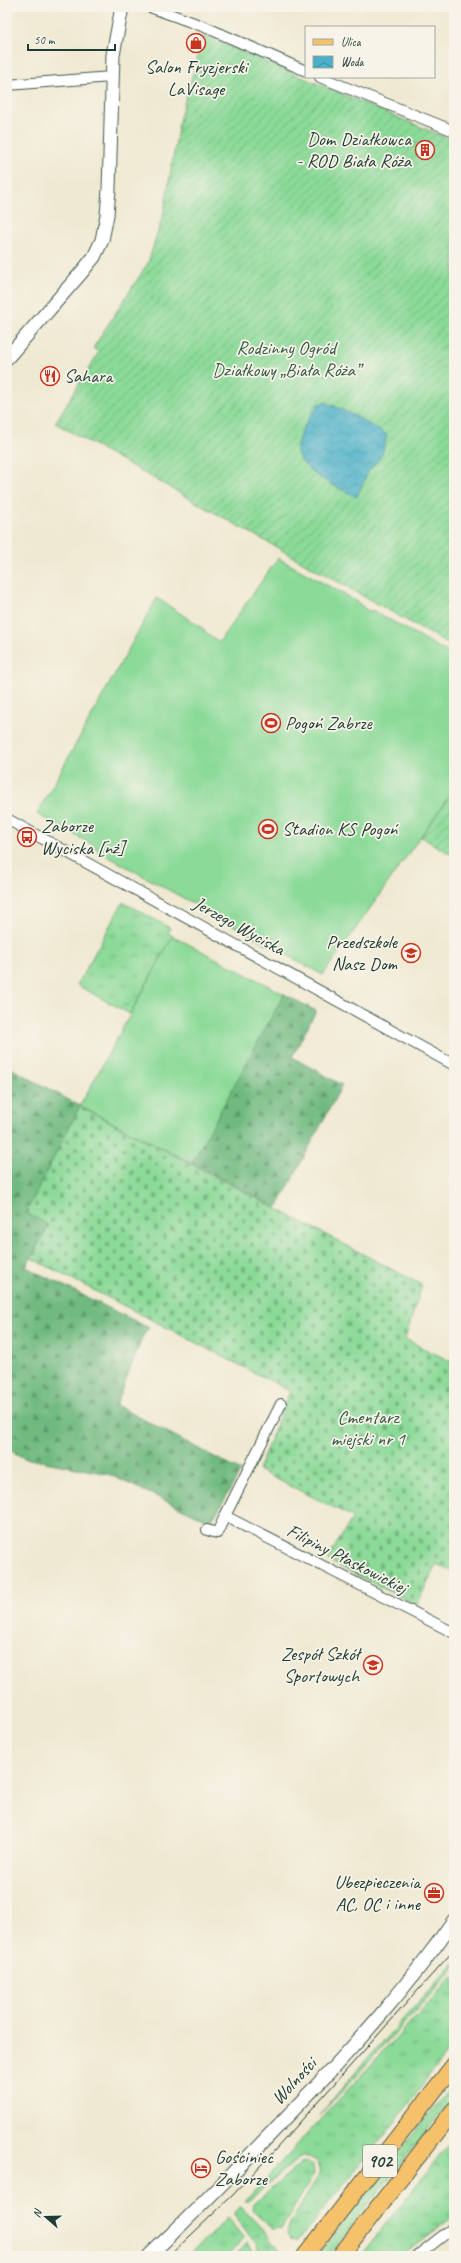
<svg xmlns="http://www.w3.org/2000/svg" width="461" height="2263" viewBox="0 0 461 2263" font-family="Caveat,sans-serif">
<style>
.grass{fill:url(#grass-tufts);stroke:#558c66}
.forest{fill:url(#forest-firs);stroke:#487c5a}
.cemetery{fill:url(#cemetery-stones);stroke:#558c66}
.garden{fill:url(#garden-furrows);stroke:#558c66}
.pitch{fill:#8bda98;stroke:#558c66}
.water{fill:url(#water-waves);stroke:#34767e}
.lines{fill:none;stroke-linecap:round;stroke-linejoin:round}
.minor-casing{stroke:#3e574c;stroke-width:12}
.tertiary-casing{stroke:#3e574c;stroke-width:15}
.primary-casing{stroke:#3e574c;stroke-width:18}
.minor{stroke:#fff;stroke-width:10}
.tertiary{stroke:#fff;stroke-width:13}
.primary{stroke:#f5c16b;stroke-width:16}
.tram{stroke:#1f3d34;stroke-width:1}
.labels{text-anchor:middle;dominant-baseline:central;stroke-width:3.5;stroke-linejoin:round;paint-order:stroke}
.shield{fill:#f7f3e8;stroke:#60746a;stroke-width:1}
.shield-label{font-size:18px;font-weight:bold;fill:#1f3d34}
.poi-label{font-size:19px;fill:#1f3d34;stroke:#f7f3e8;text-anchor:start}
.park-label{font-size:19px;fill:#355c48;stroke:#f7f3e8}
.street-label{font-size:19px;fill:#1f3d34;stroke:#f7f3e8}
</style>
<defs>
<pattern id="grass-tufts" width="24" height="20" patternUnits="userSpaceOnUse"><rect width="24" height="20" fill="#8bda98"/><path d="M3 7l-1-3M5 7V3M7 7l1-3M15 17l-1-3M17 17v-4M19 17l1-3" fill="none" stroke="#71b27d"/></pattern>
<pattern id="forest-firs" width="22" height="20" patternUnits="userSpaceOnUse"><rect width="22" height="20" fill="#70ba80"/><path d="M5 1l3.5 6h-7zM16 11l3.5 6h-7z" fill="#5b986a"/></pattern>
<pattern id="cemetery-stones" width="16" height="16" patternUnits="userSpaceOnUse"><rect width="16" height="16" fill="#8bda98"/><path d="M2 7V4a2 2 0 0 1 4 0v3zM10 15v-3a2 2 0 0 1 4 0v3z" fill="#71b27d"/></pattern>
<pattern id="garden-furrows" width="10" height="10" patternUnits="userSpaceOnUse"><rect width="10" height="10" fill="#8bda98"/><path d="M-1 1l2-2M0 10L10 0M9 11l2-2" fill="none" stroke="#71b27d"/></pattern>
<pattern id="water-waves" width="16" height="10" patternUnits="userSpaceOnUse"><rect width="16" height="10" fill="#4ab0c9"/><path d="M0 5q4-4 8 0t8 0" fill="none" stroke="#3d90a4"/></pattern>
</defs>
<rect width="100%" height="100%" fill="#f7f3e8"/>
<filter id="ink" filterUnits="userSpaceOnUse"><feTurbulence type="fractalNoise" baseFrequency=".025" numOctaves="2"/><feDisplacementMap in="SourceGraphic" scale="8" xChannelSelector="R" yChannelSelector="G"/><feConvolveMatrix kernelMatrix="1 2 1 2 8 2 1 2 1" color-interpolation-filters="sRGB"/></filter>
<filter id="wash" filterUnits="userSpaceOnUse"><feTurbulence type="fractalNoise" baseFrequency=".012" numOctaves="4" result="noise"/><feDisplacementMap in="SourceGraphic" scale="16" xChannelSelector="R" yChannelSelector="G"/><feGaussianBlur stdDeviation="0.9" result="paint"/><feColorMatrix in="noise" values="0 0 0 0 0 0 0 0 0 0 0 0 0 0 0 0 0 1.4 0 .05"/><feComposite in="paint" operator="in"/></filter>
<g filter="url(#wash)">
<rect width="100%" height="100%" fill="#f0e9d2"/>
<!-- grass -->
<g class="grass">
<path d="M 123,902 L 170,928 L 168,933 L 173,936 L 130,1014 L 77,985 Z"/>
<path d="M 454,1963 L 453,1970 L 319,2116 L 355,2072 Z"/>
<path d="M 454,1975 L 454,2043 L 399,2117 L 296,2242 L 292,2239 L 290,2240 L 287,2234 L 289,2226 L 320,2173 L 317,2161 L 309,2157 L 300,2157 L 248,2201 L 245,2201 Z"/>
<path d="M 454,2082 L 454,2096 L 328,2256 L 317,2256 Z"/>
<path d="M 454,2138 L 454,2216 L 401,2256 L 360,2256 Z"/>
<path d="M 306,2162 L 313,2165 L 314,2174 L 282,2228 L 272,2229 L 253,2211 L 254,2204 L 301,2163 Z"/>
<path d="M 240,2206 L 265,2232 L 282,2256 L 260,2256 L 257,2245 L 233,2214 Z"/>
<path d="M 228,2218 L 244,2237 L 228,2256 L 188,2256 Z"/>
<path d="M 247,2242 L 254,2256 L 235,2256 Z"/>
</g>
<!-- forest -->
<g class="forest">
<path d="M 284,994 L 316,1011 L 292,1057 L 342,1085 L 277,1208 L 192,1163 Z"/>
<path d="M 7,1066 L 80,1106 L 26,1213 L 49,1224 L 26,1267 L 149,1328 L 143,1336 L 116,1405 L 241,1471 L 214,1517 L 209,1521 L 108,1474 L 24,1458 L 7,1449 Z"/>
</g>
<!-- cemetery -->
<path class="cemetery" d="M 80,1106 L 422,1285 L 405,1339 L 454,1363 L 454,1572 L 436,1564 L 417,1605 L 327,1560 L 353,1517 L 258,1470 L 290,1391 L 31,1258 L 49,1225 L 26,1213 Z"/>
<!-- garden -->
<g class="garden">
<path d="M 204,36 L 454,141 L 454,647 L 55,423 L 99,352 L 93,348 L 148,263 L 164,212 L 180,117 Z"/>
<path d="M 454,789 L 454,856 L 421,837 Z"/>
</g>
<!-- pitch -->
<g class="pitch">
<path d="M 278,558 L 356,601 L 368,611 L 374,611 L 454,656 L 454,789 L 323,975 L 98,851 L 95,846 L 37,814 L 157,598 L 205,630 L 204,631 L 219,642 Z"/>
<path d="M 173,936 L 284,994 L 192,1163 L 80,1106 Z"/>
</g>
<!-- water -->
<path class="water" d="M 326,402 L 357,417 L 387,435 L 382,455 L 368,472 L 357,497 C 340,489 293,468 297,446 C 299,431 310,417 318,404 Z"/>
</g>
<g filter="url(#ink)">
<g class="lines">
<!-- minor casing -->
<g class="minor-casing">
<g id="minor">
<path d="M 150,7 L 205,27 L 306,71"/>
<path d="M 320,77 L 454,131"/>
<path d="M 7,85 L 111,77"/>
<path d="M 7,819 L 454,1065"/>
<path d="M 225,1516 L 281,1404"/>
<path d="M 207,1530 L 217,1533 L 225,1516 L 454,1633"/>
<path d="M 417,2256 L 454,2227"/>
</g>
</g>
<!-- tertiary casing -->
<g class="tertiary-casing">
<g id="tertiary">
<path d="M 7,358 L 81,273 L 94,257 L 102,240 L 107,215 L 109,189 L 113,55 L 122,7"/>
<path d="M 149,2256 C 200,2207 249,2157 298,2105 C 354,2047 408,1987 454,1920"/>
</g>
</g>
<!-- primary casing -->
<g class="primary-casing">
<g id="primary">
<path d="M 305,2256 L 454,2065"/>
<path d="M 340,2256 L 454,2110"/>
</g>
</g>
<!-- minor -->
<use href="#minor" class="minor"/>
<!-- tertiary -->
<use href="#tertiary" class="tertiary"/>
<!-- primary -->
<use href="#primary" class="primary"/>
<!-- tram -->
<path class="tram" d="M 169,2256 L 232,2196 L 275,2150 L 454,1950"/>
</g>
</g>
<!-- icons -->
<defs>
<g id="shop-ring" transform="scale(1)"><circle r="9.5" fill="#f7f3e8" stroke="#c8321e" stroke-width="1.5"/><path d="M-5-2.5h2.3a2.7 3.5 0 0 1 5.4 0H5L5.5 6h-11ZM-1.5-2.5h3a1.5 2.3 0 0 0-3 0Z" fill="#c8321e"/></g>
<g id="building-ring" transform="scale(1)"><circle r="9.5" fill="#f7f3e8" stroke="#c8321e" stroke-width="1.5"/><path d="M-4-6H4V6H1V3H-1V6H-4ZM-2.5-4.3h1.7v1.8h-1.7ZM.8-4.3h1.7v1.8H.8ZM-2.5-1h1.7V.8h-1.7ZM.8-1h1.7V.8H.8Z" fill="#c8321e"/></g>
<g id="restaurant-ring" transform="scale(1)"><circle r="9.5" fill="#f7f3e8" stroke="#c8321e" stroke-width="1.5"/><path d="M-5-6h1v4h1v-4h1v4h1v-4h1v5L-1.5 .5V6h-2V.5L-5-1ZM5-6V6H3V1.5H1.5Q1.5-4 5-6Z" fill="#c8321e"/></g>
<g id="stadium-ring" transform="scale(1)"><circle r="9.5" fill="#f7f3e8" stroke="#c8321e" stroke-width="1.5"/><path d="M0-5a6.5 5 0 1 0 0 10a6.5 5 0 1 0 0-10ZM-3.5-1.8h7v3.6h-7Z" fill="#c8321e"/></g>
<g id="bus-ring" transform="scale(1)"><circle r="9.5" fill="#f7f3e8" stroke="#c8321e" stroke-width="1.5"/><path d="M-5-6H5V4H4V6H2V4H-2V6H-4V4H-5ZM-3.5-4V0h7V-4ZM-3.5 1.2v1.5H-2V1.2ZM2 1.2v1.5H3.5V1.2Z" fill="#c8321e"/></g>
<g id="school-ring" transform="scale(1)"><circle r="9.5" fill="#f7f3e8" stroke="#c8321e" stroke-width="1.5"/><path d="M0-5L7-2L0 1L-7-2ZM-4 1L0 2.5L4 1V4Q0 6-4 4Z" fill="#c8321e"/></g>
<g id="office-ring" transform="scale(1)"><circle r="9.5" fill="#f7f3e8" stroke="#c8321e" stroke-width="1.5"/><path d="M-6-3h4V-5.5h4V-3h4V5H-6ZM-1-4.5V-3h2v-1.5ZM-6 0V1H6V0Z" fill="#c8321e"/></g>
<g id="hotel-ring" transform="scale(1)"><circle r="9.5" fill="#f7f3e8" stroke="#c8321e" stroke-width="1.5"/><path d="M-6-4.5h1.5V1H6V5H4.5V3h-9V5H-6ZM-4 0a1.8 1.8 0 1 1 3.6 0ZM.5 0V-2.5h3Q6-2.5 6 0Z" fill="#c8321e"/></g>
</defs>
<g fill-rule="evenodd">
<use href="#shop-ring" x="196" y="43"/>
<use href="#building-ring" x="425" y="150"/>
<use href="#restaurant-ring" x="50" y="376"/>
<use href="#stadium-ring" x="271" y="723"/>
<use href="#stadium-ring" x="268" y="829"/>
<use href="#bus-ring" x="27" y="837"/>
<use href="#school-ring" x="411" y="953"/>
<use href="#school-ring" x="373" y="1665"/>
<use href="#office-ring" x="434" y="1893"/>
<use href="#hotel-ring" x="201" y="2168"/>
</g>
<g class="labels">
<!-- shield labels -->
<rect class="shield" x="363" y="2145" width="34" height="32" rx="3"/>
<g class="shield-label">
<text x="380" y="2161">902</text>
</g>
<!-- poi labels -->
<g class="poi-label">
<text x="196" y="67" text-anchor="middle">Salon Fryzjerski<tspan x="196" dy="22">LaVisage</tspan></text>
<text x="411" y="139" text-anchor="end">Dom Działkowca<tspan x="411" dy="22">- ROD Biała Róża</tspan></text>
<text x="64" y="376">Sahara</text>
<text x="285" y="723">Pogoń Zabrze</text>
<text x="41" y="826">Zaborze<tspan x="41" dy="22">Wyciska [nż]</tspan></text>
<text x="282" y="829">Stadion KS Pogoń</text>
<text x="397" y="942" text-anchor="end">Przedszkole<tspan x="397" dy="22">Nasz Dom</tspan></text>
<text x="359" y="1654" text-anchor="end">Zespół Szkół<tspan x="359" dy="22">Sportowych</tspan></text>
<text x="420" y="1882" text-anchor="end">Ubezpieczenia<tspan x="420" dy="22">AC, OC i inne</tspan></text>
<text x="215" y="2157">Gościniec<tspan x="215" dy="22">Zaborze</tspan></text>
</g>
<!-- park labels -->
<g class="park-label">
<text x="286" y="348">Rodzinny Ogród<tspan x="286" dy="22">Działkowy „Biała Róża”</tspan></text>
<text x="368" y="1417">Cmentarz<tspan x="368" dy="22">miejski nr 1</tspan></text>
</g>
<!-- street labels -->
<g class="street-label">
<text transform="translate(239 926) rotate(29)">Jerzego Wyciska</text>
<text transform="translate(347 1559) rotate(27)">Filipiny Płaskowickiej</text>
<text transform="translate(294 2081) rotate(-47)">Wolności</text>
</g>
</g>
<!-- margin -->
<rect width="461" height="2263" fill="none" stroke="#f7f3e8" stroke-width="24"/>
<!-- legend -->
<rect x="305" y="26" width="130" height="52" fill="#f7f3e8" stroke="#a1aaa0"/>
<rect x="313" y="39" width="20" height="6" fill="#f5c16b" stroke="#a1aaa0"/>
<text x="341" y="46" font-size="12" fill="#1f3d34">Ulica</text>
<rect x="313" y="56" width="20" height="12" fill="url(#water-waves)" stroke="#a1aaa0"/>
<text x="341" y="66" font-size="12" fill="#1f3d34">Woda</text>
<!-- north arrow -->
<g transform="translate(46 2217) rotate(290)" stroke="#f7f3e8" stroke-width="3" paint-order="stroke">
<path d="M0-3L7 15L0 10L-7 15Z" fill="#1f3d34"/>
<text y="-6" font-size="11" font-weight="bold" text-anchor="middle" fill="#1f3d34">N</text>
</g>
<!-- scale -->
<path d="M28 44v6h87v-6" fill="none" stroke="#1f3d34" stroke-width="2"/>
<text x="34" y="44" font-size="12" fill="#1f3d34" stroke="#f7f3e8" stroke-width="3" paint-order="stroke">50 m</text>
</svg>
